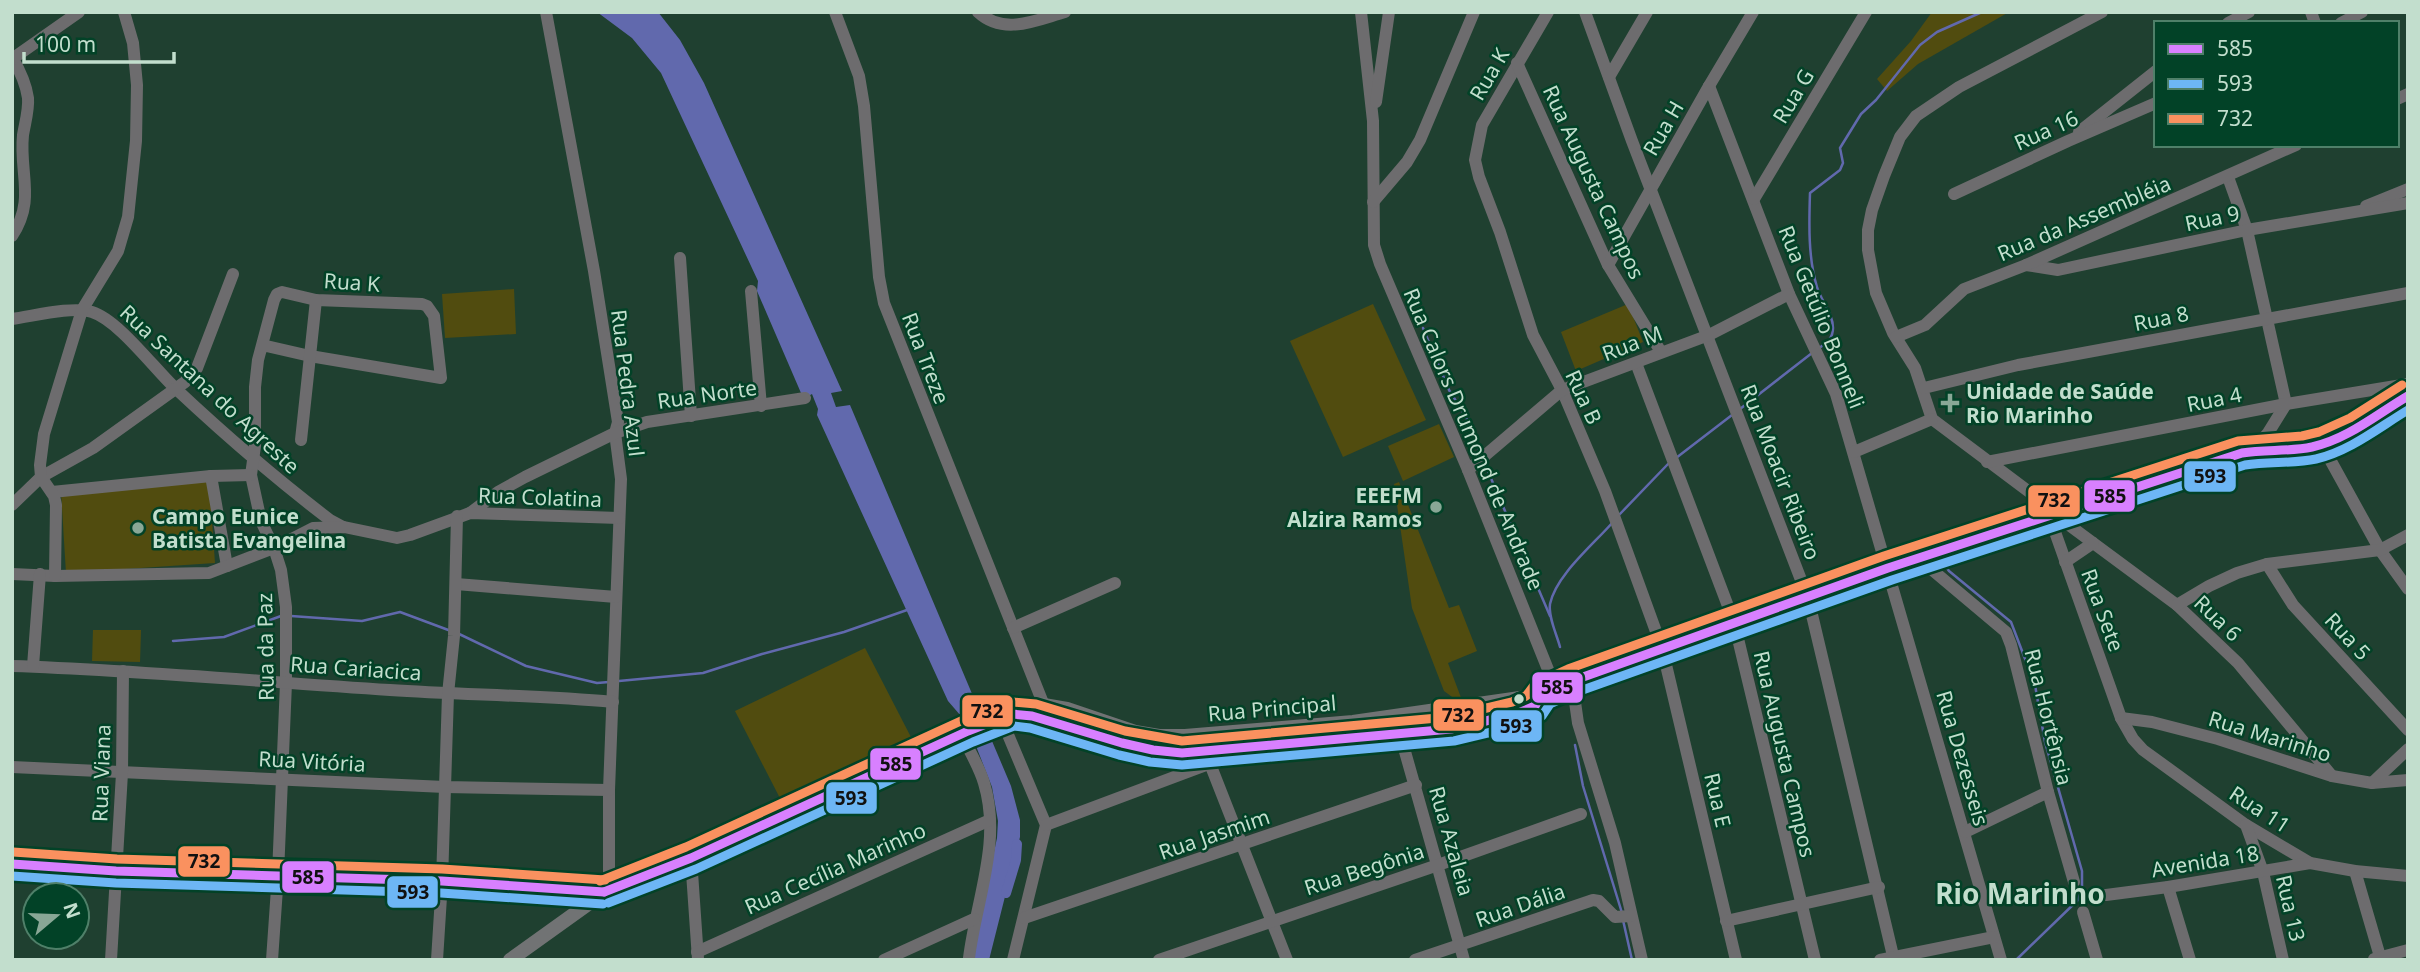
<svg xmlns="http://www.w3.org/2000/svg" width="2420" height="972" viewBox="0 0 2420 972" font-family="'Noto Sans',sans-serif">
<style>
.green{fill:#514c0f}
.water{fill:#6169ad}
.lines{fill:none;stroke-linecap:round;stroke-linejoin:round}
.stream{stroke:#6169ad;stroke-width:2.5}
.canal{stroke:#6169ad;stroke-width:10}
.minor{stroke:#6d6c6e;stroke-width:12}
.major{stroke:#717374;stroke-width:14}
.bus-1-casing{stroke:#024227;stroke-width:14}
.bus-2-casing{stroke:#024227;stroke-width:14}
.bus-3-casing{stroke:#024227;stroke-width:14}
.bus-1{stroke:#d880ff;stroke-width:9}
.bus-2{stroke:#6db6f5;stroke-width:9}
.bus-3{stroke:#fa915f;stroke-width:9}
.poi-dot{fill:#89a796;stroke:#024227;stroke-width:2.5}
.bus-dot{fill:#c2decd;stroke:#024227;stroke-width:2.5}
.labels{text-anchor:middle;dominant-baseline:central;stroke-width:5;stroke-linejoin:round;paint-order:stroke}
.street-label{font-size:21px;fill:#c2decd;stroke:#024227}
.poi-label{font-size:21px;font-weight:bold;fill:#c2decd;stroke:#024227;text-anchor:start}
.district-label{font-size:28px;font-weight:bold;fill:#c2decd;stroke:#024227}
.line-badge{stroke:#024227;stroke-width:2.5}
.pale-badge-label{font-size:19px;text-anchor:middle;font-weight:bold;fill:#111}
</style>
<rect width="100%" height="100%" fill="#1f4030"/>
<!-- green -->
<g class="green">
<path d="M 1932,12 L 2009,12 L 1918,64 L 1887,91 L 1877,79 L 1911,41 Z"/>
<path d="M 514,289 L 516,334 L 445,338 L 442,294 Z"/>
<path d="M 1373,304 L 1426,420 L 1343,457 L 1290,341 Z"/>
<path d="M 1628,304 L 1643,342 L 1576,371 L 1561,332 Z"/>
<path d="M 1439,424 L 1454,457 L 1403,481 L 1388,446 Z"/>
<path d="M 209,479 L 215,563 L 66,573 L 61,492 Z"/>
<path d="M 1399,482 L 1449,608 L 1459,605 L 1477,651 L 1448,663 L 1463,703 L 1459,702 L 1444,691 L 1412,608 L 1394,484 Z"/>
<path d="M 93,630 L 141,630 L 140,662 L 92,661 Z"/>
<path d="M 865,648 L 914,743 L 784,806 L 735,711 Z"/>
</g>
<!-- water -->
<path class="water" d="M 597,12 L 658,12 L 680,40 L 704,83 L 842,391 L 831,393 L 836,407 L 850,405 L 1011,786 L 1020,820 L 1020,837 L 989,960 L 971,960 L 997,838 L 998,821 L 992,787 L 967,723 L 948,701 L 817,415 L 818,409 L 812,394 L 805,398 L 801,393 L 757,291 L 758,281 L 661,73 L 632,38 Z"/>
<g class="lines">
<!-- stream -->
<g class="stream">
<path d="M 1423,328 L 1449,390 L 1466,417 L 1480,452"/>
<path d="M 1818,349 C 1826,343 1833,339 1833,328 C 1833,313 1821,301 1817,287 C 1808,258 1809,223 1810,193 L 1840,170 L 1843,163 L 1840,148 L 1861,114 L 1876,100 L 1920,45 L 1937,32 L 1982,12"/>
<path d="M 1740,409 L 1812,353"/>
<path d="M 1676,458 L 1732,415"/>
<path d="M 1484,462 L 1550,616"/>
<path d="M 1619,515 L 1668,464"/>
<path d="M 1944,564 L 1949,571 L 2011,622 L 2035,685 L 2045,742 L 2082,871 L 2082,889 L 2078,900 L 2016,960"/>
<path d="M 291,616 L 362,621 L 400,612 L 451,631"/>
<path d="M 457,633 L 526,666 L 597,683 L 609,682"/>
<path d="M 173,641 L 224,637 L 281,616"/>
<path d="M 1560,647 C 1557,635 1548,617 1550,604 C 1556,575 1594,544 1613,522"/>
<path d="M 619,681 L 703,673 L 762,654 L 844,632 L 907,610"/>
<path d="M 1575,745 L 1583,786 L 1622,913"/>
<path d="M 1623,920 L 1632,960"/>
</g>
<!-- canal -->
<path class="canal" d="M 1006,893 L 1016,860 L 1017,844"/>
<!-- minor -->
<g class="minor">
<path d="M 546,12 L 594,271 L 618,422 L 615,433 L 621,479 L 609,790 L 609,889"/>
<path d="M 835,12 L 859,76 L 864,106 L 879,277 L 884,303 L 1043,703 L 1042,711"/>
<path d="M 978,12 C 1004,36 1036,20 1065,12"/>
<path d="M 1361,12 L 1373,121 L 1374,245 L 1380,264 L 1468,470 L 1555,687"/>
<path d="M 1548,12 L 1482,125 L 1475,160 L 1479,177 L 1500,232 L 1533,335 L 1562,390 L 1605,491 L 1662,648 L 1736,960"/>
<path d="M 1585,12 L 1632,141 L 1808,598 L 1894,960"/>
<path d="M 2102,12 L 1959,87 L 1916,116 L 1900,137 L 1884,176 L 1872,210 L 1868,230 L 1868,250 L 1876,293 L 1893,333 L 1915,368 L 1932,419 L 2036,497 L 2049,515 L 2121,718 L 2133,739 L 2143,750 L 2246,825 L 2310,863 L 2355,871 L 2408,876"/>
<path d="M 2311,12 L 2315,23"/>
<path d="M 2228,23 L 2249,12"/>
<path d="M 2341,23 L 2362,12"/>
<path d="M 12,57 C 19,69 26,83 28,98 C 29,110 25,123 23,135 C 19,174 36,199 12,236"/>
<path d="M 12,59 L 79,12"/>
<path d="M 1517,63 L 1608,265 L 1661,352"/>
<path d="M 1609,77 L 1647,12"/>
<path d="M 1709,86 L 1789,294 L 1836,394 L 2001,960"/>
<path d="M 2397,99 L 2408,94"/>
<path d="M 1376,102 L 1389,12"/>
<path d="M 2079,132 L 2156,71"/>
<path d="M 2228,177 L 2247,230 L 2286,404 L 2268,433 L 2253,450"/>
<path d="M 1954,194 L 2068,141 L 2156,103"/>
<path d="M 1754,199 L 1866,12"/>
<path d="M 1373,202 L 1407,162 L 1420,140 L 1474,12"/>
<path d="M 2366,206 L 2408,189"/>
<path d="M 680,258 L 691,416"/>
<path d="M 1608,265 L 1709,86 L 1753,12"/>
<path d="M 2026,265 L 2058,270 L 2247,230 L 2408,203"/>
<path d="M 751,291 L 761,406"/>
<path d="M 12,319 C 34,316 72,306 92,312 C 118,320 153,367 175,388 C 224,434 276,479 330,520 L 343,527"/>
<path d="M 1896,337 L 1925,325 L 1964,289 L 2026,265 L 2296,145"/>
<path d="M 262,345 L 310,356 L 441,378 L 434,316 L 427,306 L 422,304 L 316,300 L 282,292 L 277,294 L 274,300 L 258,360 L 255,387 L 255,446 L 251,475 L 261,521 L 274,548 L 281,570 L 286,607 L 286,683 L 278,874 L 272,960"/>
<path d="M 1636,363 L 1734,622 L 1815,960"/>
<path d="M 1924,388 L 2018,365 L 2408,293"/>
<path d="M 301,440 L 316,300"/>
<path d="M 2322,445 L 2380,550 L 2408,589"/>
<path d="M 1854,452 L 1932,419"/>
<path d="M 1987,462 L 2286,404 L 2408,384"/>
<path d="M 1468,470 L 1562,390 L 1709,335 L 1789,294"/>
<path d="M 211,476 L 227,566"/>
<path d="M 52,492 L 211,476 L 251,475"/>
<path d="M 12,505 L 41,477 L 93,448 L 185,382 L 197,368 L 233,274"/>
<path d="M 470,513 L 498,492 L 525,477 L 615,433 L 647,422 L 805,398"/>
<path d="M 2054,514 L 2177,605 L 2238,663 L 2332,776"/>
<path d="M 1918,558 L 2006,632 L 2011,645 L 2048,792 L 2074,882"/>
<path d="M 2065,562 L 2093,543"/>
<path d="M 2267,564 L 2293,605 L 2408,730"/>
<path d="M 12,574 L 55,576 L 209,573 L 274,548 L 313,528 L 344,527 L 397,538 L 410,535 L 470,513 L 619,518"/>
<path d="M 55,576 L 56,505 L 54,496 L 41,477 L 40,465 L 44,434 L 82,310 L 118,251 L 128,217 L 136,141 L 137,85 L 133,43 L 124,12"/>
<path d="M 456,584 L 616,597"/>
<path d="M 2177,605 L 2209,586 L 2237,573 L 2267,564 L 2380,550 L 2408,535"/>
<path d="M 1013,628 L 1115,583"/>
<path d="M 12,666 C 138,670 264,682 390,690 C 464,695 539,695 613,702"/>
<path d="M 33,666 L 40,574"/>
<path d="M 1572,681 L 1578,723 L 1615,843 L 1642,960"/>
<path d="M 1001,718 L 1046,825 L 1013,960"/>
<path d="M 2121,718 L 2152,722 L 2218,739 L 2332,776 L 2372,783 L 2408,780"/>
<path d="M 961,734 C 969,750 979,766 984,783 C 1002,842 976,900 969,958"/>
<path d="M 1400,734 L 1464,960"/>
<path d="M 1205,751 L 1287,960"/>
<path d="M 12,767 L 445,787 L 609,790"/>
<path d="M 2372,783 L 2408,749"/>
<path d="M 1046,825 L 1209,764"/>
<path d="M 2246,825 L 2263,872 L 2283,960"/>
<path d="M 1965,832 L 2048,792"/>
<path d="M 691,858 L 698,959"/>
<path d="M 2355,871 L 2381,960"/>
<path d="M 2168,887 L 2190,960"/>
<path d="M 2106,895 L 2168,887 L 2310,863"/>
<path d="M 2083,912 L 2097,960"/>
<path d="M 1024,918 L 1416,785"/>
<path d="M 1726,921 L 1879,887"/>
<path d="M 697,952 L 990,820"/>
<path d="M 2374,959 L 2408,950"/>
<path d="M 111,960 L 122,773 L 123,671"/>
<path d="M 437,960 L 442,881 L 448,694 L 454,636 L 457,516"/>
<path d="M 884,960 L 974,919"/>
<path d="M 1159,960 L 1438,865 L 1581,814"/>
<path d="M 1415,960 L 1593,900 L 1599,901 L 1615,917 L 1631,916"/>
<path d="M 1880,960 L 1994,937"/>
</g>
<!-- major -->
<g class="major">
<path d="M 1016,715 L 1032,716 L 1122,743 L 1153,750 L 1182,753 L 1451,729 L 1516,714 L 1535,706 L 1541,695"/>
<path d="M 12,864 L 116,871 L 442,881 L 604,892"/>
<path d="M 510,960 L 609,889 L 691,858 L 968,731 L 1038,704 L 1067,709 L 1135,732 L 1159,736 L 1185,736 L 1353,722 L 1541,695 L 1572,681 L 1888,568 L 2242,453 C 2269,447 2297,453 2323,444 C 2353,434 2380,412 2408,396"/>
</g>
<!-- bus-1 casing -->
<g class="bus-1-casing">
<g id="bus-1">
<path d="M 12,864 L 116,871 L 442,881 L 604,892"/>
<path d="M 604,892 L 691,858 L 968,731 L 1012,714 L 1032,716 L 1122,743 L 1153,750 L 1182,753 L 1451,729 L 1516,714 L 1535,706 L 1541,695 L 1572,681 L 1888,568 L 2242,453 C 2265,449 2289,452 2312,447 C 2348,439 2377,414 2408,396"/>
</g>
</g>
<!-- bus-2 casing -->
<g class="bus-2-casing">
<g id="bus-2">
<path d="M 12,876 L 116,883 L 441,893 L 603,904"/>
<path d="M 608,903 L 696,869 L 973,742 L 1014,726 L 1030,728 L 1119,755 L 1150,762 L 1182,765 L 1454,741 L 1521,725 L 1542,716 L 1550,704 L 1577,692 L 1892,580 L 2245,465 C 2268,461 2293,464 2316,459 C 2350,451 2378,428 2408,410"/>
</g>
</g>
<!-- bus-3 casing -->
<g class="bus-3-casing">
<g id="bus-3">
<path d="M 13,852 L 117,859 L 442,869 L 605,880"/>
<path d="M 600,881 L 686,847 L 963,720 L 1013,702 L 1036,704 L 1125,731 L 1182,741 L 1449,717 L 1512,702 L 1526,696 L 1535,684 L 1568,669 L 1884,556 L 2238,441 L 2302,436 L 2319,432 L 2350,418 L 2402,385"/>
</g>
</g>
<!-- bus-1 -->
<use href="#bus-1" class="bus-1"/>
<!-- bus-2 -->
<use href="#bus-2" class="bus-2"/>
<!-- bus-3 -->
<use href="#bus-3" class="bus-3"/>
</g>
<!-- markers -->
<g class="poi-dot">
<path d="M1946.5 392.5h7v7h7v7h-7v7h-7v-7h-7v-7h7z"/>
<circle cx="1436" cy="507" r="7"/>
<circle cx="138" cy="528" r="7"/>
</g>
<circle class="bus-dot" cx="1519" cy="699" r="6"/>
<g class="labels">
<!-- street labels -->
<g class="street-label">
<text transform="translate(1489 74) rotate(-60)">Rua K</text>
<text transform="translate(1793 96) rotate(-59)">Rua G</text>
<text transform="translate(1663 128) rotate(-60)">Rua H</text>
<text transform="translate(2046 130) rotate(-24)">Rua 16</text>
<text transform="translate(1594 182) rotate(65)">Rua Augusta Campos</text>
<text transform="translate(2084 218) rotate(-23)">Rua da Assembléia</text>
<text transform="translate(2212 218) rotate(-12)">Rua 9</text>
<text transform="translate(352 282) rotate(4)">Rua K</text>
<text transform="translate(1822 317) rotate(68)">Rua Getúlio Bonneli</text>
<text transform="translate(2161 318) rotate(-11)">Rua 8</text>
<text transform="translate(1632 343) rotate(-21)">Rua M</text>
<text transform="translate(926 358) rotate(69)">Rua Treze</text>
<text transform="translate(628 383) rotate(83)">Rua Pedra Azul</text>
<text transform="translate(210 389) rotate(43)">Rua Santana do Agreste</text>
<text transform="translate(707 394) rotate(-8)">Rua Norte</text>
<text transform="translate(1584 397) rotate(65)">Rua B</text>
<text transform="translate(2214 399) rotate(-11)">Rua 4</text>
<text transform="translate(1474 439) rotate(67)">Rua Calors Drumond de Andrade</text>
<text transform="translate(1781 472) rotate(69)">Rua Moacir Ribeiro</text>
<text transform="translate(540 497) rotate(2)">Rua Colatina</text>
<text transform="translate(2103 610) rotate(70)">Rua Sete</text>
<text transform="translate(2218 618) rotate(44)">Rua 6</text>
<text transform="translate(2348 636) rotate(47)">Rua 5</text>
<text transform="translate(265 647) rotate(-91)">Rua da Paz</text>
<text transform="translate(356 668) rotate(4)">Rua Cariacica</text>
<text transform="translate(1272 708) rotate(-5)">Rua Principal</text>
<text transform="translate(2049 717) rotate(76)">Rua Hortênsia</text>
<text transform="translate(2270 736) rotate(17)">Rua Marinho</text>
<text transform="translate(1785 754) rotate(77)">Rua Augusta Campos</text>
<text transform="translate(1963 758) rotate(74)">Rua Dezesseis</text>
<text transform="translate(312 761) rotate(3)">Rua Vitória</text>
<text transform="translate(101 773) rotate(-88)">Rua Viana</text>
<text transform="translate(1718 800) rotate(77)">Rua E</text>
<text transform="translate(2260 809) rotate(33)">Rua 11</text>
<text transform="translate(1214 834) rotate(-19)">Rua Jasmim</text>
<text transform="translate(1452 841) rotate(74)">Rua Azaleia</text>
<text transform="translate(2205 861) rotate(-9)">Avenida 18</text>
<text transform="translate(835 868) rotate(-24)">Rua Cecília Marinho</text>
<text transform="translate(1364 869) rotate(-18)">Rua Begônia</text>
<text transform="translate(1520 905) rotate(-19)">Rua Dália</text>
<text transform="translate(2291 908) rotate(77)">Rua 13</text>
</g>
<!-- poi labels -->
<g class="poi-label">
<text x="1966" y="391">Unidade de Saúde<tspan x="1966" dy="24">Rio Marinho</tspan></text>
<text x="1422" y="495" text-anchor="end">EEEFM<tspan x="1422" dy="24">Alzira Ramos</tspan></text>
<text x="152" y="516">Campo Eunice<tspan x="152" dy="24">Batista Evangelina</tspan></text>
</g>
<!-- district labels -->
<g class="district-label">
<text x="2020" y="893">Rio Marinho</text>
</g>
</g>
<g class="line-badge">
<rect x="2183" y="460" width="54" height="33" rx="7" fill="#6db6f5"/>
<rect x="2083" y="479" width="53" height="34" rx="7" fill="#d880ff"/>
<rect x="2027" y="484" width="54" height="34" rx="7" fill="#fa915f"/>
<rect x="1531" y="671" width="53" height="33" rx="7" fill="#d880ff"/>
<rect x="961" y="694" width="53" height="34" rx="7" fill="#fa915f"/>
<rect x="1432" y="698" width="53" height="34" rx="7" fill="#fa915f"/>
<rect x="1490" y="709" width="53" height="34" rx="7" fill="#6db6f5"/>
<rect x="869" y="747" width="53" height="34" rx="7" fill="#d880ff"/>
<rect x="825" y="781" width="53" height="34" rx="7" fill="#6db6f5"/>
<rect x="177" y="845" width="54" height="33" rx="7" fill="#fa915f"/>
<rect x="281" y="860" width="54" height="34" rx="7" fill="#d880ff"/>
<rect x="386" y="875" width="53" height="34" rx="7" fill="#6db6f5"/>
</g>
<g class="pale-badge-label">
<text x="2210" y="483">593</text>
<text x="2110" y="503">585</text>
<text x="2054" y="507">732</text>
<text x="1557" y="694">585</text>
<text x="987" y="718">732</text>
<text x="1458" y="722">732</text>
<text x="1516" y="733">593</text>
<text x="896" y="771">585</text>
<text x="851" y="805">593</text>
<text x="204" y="868">732</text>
<text x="308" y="884">585</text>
<text x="413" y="899">593</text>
</g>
<!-- border -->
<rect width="2420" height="972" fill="none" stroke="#c2decd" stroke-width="28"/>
<!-- legend -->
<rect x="2154" y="21" width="245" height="126" fill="#024227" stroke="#4f8069" stroke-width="2"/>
<rect x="2168" y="44" width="35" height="10" fill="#d880ff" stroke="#4f8069" stroke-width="2"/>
<text x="2217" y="56" font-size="21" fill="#c2decd">585</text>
<rect x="2168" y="79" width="35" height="10" fill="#6db6f5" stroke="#4f8069" stroke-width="2"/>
<text x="2217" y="91" font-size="21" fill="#c2decd">593</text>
<rect x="2168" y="114" width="35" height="10" fill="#fa915f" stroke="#4f8069" stroke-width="2"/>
<text x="2217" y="126" font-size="21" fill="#c2decd">732</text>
<!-- north arrow -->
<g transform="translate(56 916) rotate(71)"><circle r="33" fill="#024227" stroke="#4f8069" stroke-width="2"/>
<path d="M0-5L12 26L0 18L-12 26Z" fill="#89a796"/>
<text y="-10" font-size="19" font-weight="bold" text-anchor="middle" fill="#c2decd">N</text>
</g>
<!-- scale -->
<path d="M24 52v10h150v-10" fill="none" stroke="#c2decd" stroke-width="3.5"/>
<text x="35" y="52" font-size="21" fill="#c2decd" stroke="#024227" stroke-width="5" paint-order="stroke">100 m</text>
</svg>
